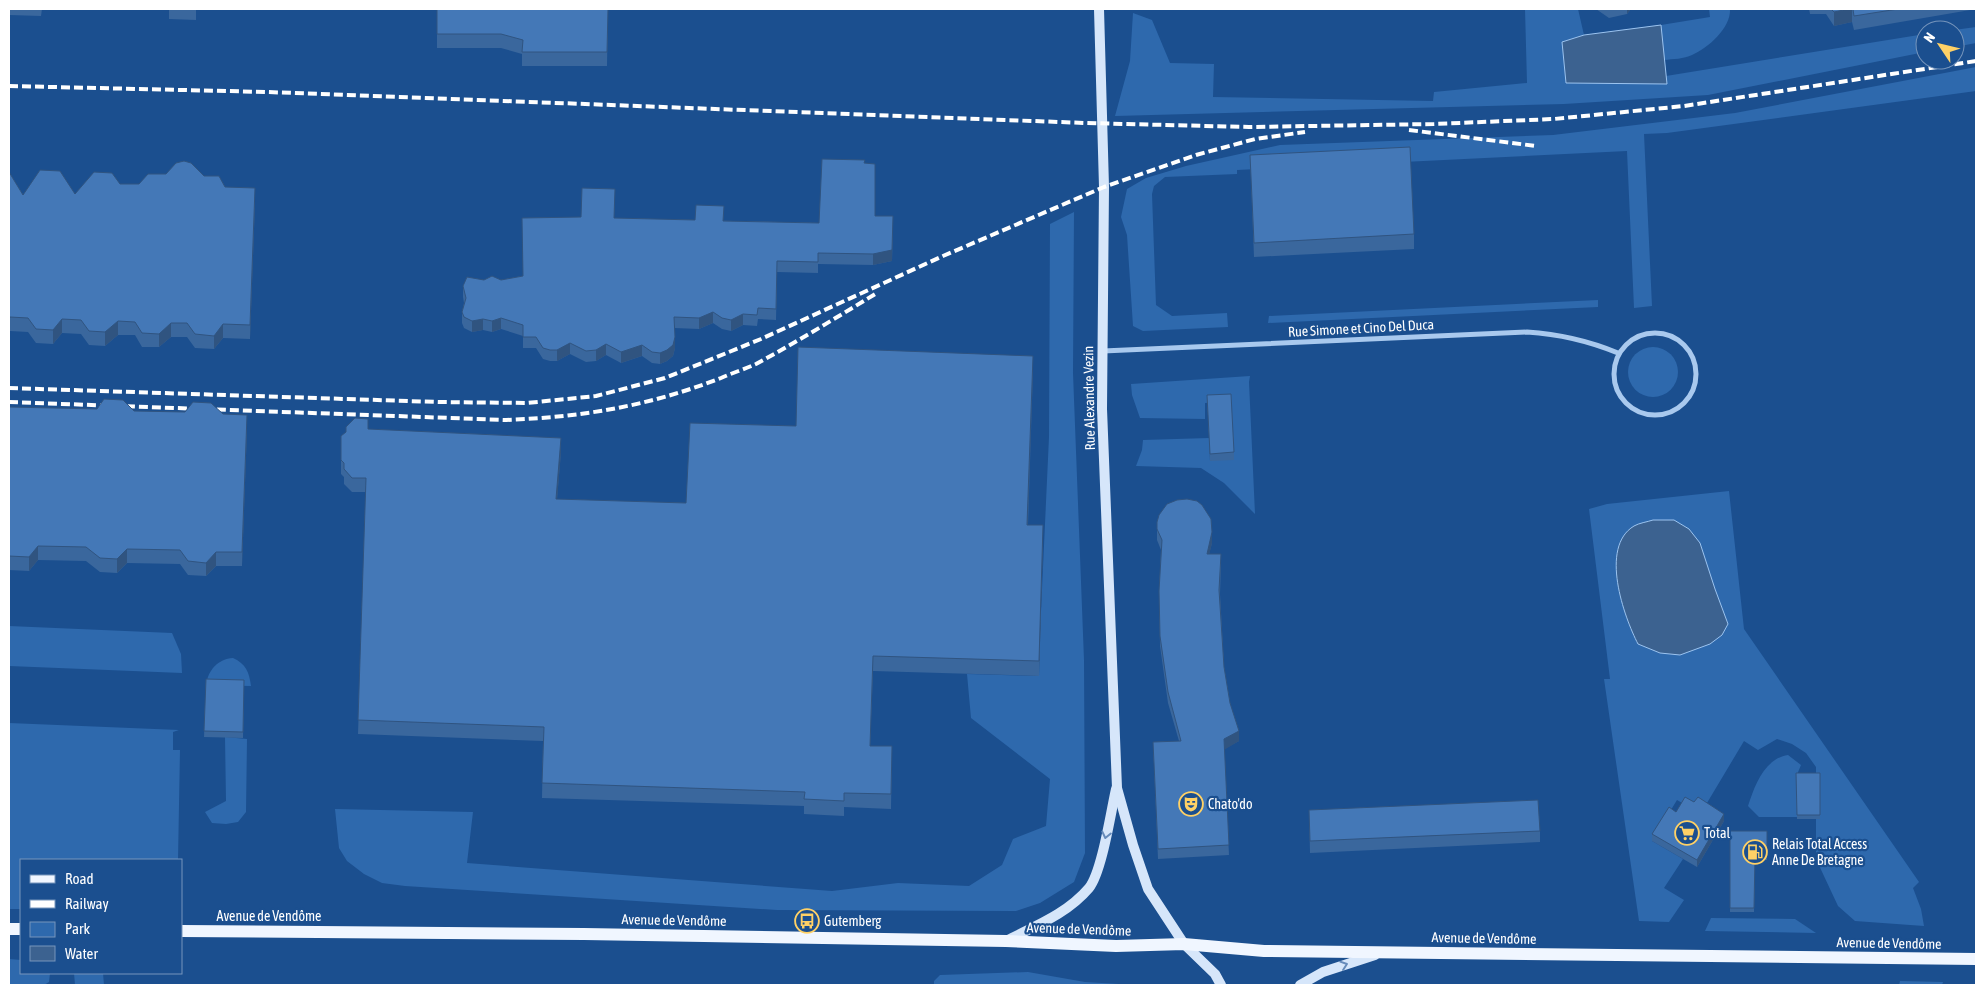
<svg xmlns="http://www.w3.org/2000/svg" width="1985" height="994" viewBox="0 0 1985 994" font-family="'Asap Condensed',sans-serif">
<style>
.green{fill:#2e69ad}
.water{fill:#3c6290;stroke:#9cc4f0}
.lines{fill:none;stroke-linecap:round;stroke-linejoin:round}
.street{stroke:#a9c9ee;stroke-width:5}
.secondary{stroke:#d6e6fa;stroke-width:10}
.primary{stroke:#f0f6ff;stroke-width:12}
.rail{stroke:#fff;stroke-width:4;stroke-dasharray:9 4;stroke-linecap:butt}
.wall{fill:#3a679d}
.shaded-wall{fill:#305480}
.building{fill:#4478b7;stroke:#305480}
.oneway{stroke:#668bba}
.labels{text-anchor:middle;dominant-baseline:central;stroke-width:4.5;stroke-linejoin:round;paint-order:stroke}
.street-label{font-size:14px;fill:#fff;stroke:#1b4f8f}
.poi-label{font-size:14px;fill:#fff;stroke:#1b4f8f;text-anchor:start}
</style>
<rect width="100%" height="100%" fill="#1b4f8f"/>
<!-- green -->
<g class="green">
<path d="M 1525,9 L 1578,9 L 1584,35 L 1562,42 L 1566,83 L 1667,83 L 1666,76 L 1925,34 L 1925,52 L 1708,95 L 1564,104 L 1115,116 L 1130,61 L 1133,13 L 1152,20 L 1170,63 L 1214,64 L 1213,97 L 1433,101 L 1434,92 L 1527,83 Z"/>
<path d="M 1709,9 L 1730,9 C 1731,28 1708,48 1692,55 C 1684,59 1673,59 1664,60 L 1661,25 L 1710,17 Z"/>
<path d="M 1976,27 L 1976,43 L 1955,47 L 1954,30 Z"/>
<path d="M 1976,67 L 1976,91 L 1667,133 L 1644,134 L 1652,306 L 1634,308 L 1627,151 L 1237,170 L 1237,174 L 1165,177 L 1154,186 L 1152,194 L 1156,305 L 1172,316 L 1227,313 L 1228,327 L 1143,331 L 1133,326 L 1127,235 L 1121,217 L 1127,189 L 1146,178 L 1186,166 L 1280,145 L 1553,135 L 1735,113 Z"/>
<path d="M 1074,212 L 1073,373 L 1084,660 L 1085,853 L 1074,882 L 1040,903 L 1016,911 L 777,910 L 405,886 L 382,883 L 364,874 L 347,861 L 339,848 L 335,809 L 473,812 L 467,863 L 832,891 L 898,883 L 969,886 L 1002,865 L 1013,839 L 1046,826 L 1050,779 L 971,718 L 967,674 L 1038,676 L 1049,437 L 1050,224 Z"/>
<path d="M 1598,300 L 1598,307 L 1268,323 L 1269,316 Z"/>
<circle cx="1653" cy="372" r="25"/>
<path d="M 1250,376 L 1249,382 L 1255,514 L 1224,483 L 1201,468 L 1136,466 L 1142,450 L 1143,440 L 1209,438 L 1210,461 L 1230,402 L 1205,403 L 1205,419 L 1140,418 L 1132,395 L 1131,384 Z"/>
<path d="M 1729,491 L 1744,629 L 1919,882 L 1913,888 L 1921,909 L 1924,926 L 1855,921 L 1838,906 L 1816,859 L 1816,767 L 1806,753 L 1792,744 L 1777,739 L 1758,750 L 1744,741 L 1704,808 L 1694,810 L 1677,800 L 1652,841 L 1683,859 L 1664,888 L 1684,900 L 1669,922 L 1639,921 L 1604,679 L 1610,679 L 1589,509 L 1607,504 Z"/>
<path d="M 9,626 L 172,633 L 181,654 L 182,673 L 9,666 Z"/>
<path d="M 233,658 C 246,664 249,672 251,686 L 206,685 C 208,670 218,659 233,658 Z"/>
<path d="M 9,723 L 179,730 L 173,732 L 173,750 L 180,750 L 178,860 L 21,860 L 21,909 L 9,909 Z"/>
<path d="M 225,737 L 247,739 L 246,812 L 238,822 L 226,824 L 212,823 L 205,812 L 226,801 Z"/>
<path d="M 1788,755 L 1801,765 L 1796,777 L 1799,817 L 1759,817 L 1748,806 C 1755,785 1764,759 1788,755 Z"/>
<path d="M 1711,918 L 1795,919 L 1816,933 L 1705,931 Z"/>
<path d="M 9,959 L 21,960 L 21,973 L 50,973 L 49,982 L 44,985 L 9,985 Z"/>
<path d="M 1028,972 L 1085,982 L 1136,985 L 934,985 L 934,981 L 940,975 Z"/>
<path d="M 74,973 L 103,973 L 104,985 L 75,985 Z"/>
<path d="M 1900,981 L 1943,982 L 1942,985 L 1899,985 Z"/>
</g>
<!-- water -->
<g class="water">
<path d="M 1661,25 L 1667,84 L 1566,83 L 1562,42 L 1584,35 Z"/>
<path d="M 1653,520 L 1674,520 L 1689,529 L 1700,543 L 1715,589 L 1728,624 L 1722,635 L 1710,644 L 1680,655 L 1660,653 L 1638,644 C 1624,617 1599,547 1634,526 C 1639,523 1647,522 1653,520 Z"/>
</g>
<g class="lines">
<!-- street -->
<g class="street">
<circle cx="1655" cy="374" r="41"/>
<path d="M 1103,351 L 1527,332 C 1558,334 1589,341 1618,353"/>
</g>
<!-- secondary -->
<g class="secondary">
<path d="M 1099,9 L 1104,187 L 1102,409 L 1117,788 L 1133,845 L 1148,889 L 1184,944 L 1215,974 L 1221,985"/>
<path d="M 1006,941 C 1035,926 1067,914 1089,888 C 1102,872 1111,811 1116,789"/>
<path d="M 1300,985 L 1323,972 L 1375,955"/>
</g>
<!-- primary -->
<g class="primary">
<path d="M 9,929 L 21,929"/>
<path d="M 181,931 L 584,934 L 1006,941 L 1116,946 L 1184,944 L 1264,951 L 1976,959"/>
</g>
<!-- rail -->
<g class="rail">
<path d="M 9,86 L 268,92 L 1085,123 L 1249,127 L 1434,124 L 1554,119 L 1684,106 L 1976,61"/>
<path d="M 1409,130 L 1536,146"/>
<path d="M 9,388 L 438,402 L 527,403 L 596,396 L 665,378 L 761,339 L 943,256 L 1104,187 L 1196,155 L 1255,139 L 1305,132"/>
<path d="M 9,402 L 506,420 C 583,417 649,406 721,378 C 732,373 745,369 756,364 C 797,342 837,317 877,293"/>
</g>
</g>
<!-- wall -->
<g class="wall">
<path d="M 9,9 L 42,9 L 41,16 L 9,15 Z"/>
<path d="M 169,9 L 196,9 L 196,20 L 169,19 Z"/>
<path d="M 437,9 L 608,9 L 607,66 L 522,66 L 522,54 L 501,48 L 437,48 Z"/>
<path d="M 1596,9 L 1631,9 L 1627,14 L 1609,18 Z"/>
<path d="M 1809,9 L 1976,9 L 1854,30 L 1852,22 L 1834,26 L 1826,14 L 1810,14 Z"/>
<path d="M 1250,155 L 1414,234 L 1414,249 L 1254,257 Z"/>
<path d="M 865,163 L 875,216 L 893,227 L 892,261 L 873,265 L 818,264 L 818,273 L 777,272 L 776,320 L 758,319 L 757,326 L 743,325 L 731,331 L 722,329 L 713,323 L 699,329 L 674,328 L 675,348 L 673,356 L 667,361 L 660,364 L 652,363 L 642,356 L 621,363 L 606,355 L 596,361 L 586,362 L 570,354 L 557,361 L 550,361 L 543,359 L 536,348 L 523,348 L 523,336 L 501,329 L 492,332 L 483,330 L 472,332 L 464,328 L 462,323 L 462,312 L 464,303 L 463,297 L 463,286 L 484,280 L 501,280 L 522,276 L 614,218 L 819,223 Z"/>
<path d="M 9,172 L 23,195 L 75,194 L 120,184 L 139,184 L 204,176 L 255,202 L 250,339 L 223,338 L 214,349 L 195,348 L 187,337 L 171,337 L 159,347 L 142,347 L 135,335 L 118,335 L 105,346 L 89,345 L 81,334 L 62,333 L 53,344 L 36,343 L 28,332 L 10,331 L 9,333 Z"/>
<path d="M 1033,370 L 1028,525 L 1043,540 L 1039,676 L 873,671 L 870,746 L 892,746 L 891,809 L 844,807 L 844,816 L 804,814 L 804,806 L 542,798 L 543,741 L 358,734 L 366,492 L 352,492 L 344,484 L 344,477 L 341,474 L 341,460 L 368,429 L 561,452 L 557,499 L 686,503 L 796,426 Z"/>
<path d="M 1207,395 L 1234,452 L 1234,460 L 1210,461 Z"/>
<path d="M 9,407 L 223,414 L 247,429 L 242,566 L 216,566 L 206,576 L 188,575 L 180,564 L 127,563 L 117,573 L 100,572 L 86,561 L 38,560 L 29,571 L 9,570 Z"/>
<path d="M 1157,522 L 1212,543 L 1209,554 L 1221,564 L 1220,594 L 1224,667 L 1230,703 L 1239,741 L 1224,749 L 1229,855 L 1158,859 L 1153,742 L 1179,741 L 1168,703 L 1160,646 L 1159,591 L 1161,550 L 1157,540 Z"/>
<path d="M 206,679 L 244,680 L 243,738 L 204,737 Z"/>
<path d="M 1796,773 L 1820,773 L 1820,819 L 1797,819 Z"/>
<path d="M 1309,810 L 1540,831 L 1540,842 L 1310,853 Z"/>
<path d="M 1676,812 L 1724,821 L 1697,867 L 1652,841 L 1652,834 Z"/>
<path d="M 1730,831 L 1767,831 L 1767,860 L 1755,860 L 1754,912 L 1730,912 Z"/>
</g>
<!-- shaded-wall -->
<g class="shaded-wall">
<path d="M 1627,9 L 1631,9 L 1627,14 Z"/>
<path d="M 1848,9 L 1852,9 L 1852,22 L 1834,26 L 1834,12 Z"/>
<path d="M 255,188 L 255,202 L 250,339 L 250,325 Z"/>
<path d="M 893,216 L 892,261 L 873,265 L 873,254 Z"/>
<path d="M 713,312 L 713,323 L 699,329 L 699,318 Z"/>
<path d="M 743,314 L 743,325 L 731,331 L 731,320 Z"/>
<path d="M 10,317 L 10,331 L 9,333 L 9,319 Z"/>
<path d="M 501,318 L 501,329 L 492,332 L 492,321 Z"/>
<path d="M 62,319 L 62,333 L 53,344 L 53,330 Z"/>
<path d="M 483,319 L 483,330 L 472,332 L 472,321 Z"/>
<path d="M 118,321 L 118,335 L 105,346 L 105,332 Z"/>
<path d="M 171,323 L 171,337 L 159,347 L 159,334 Z"/>
<path d="M 223,324 L 223,338 L 214,349 L 214,336 Z"/>
<path d="M 675,337 L 675,348 L 673,356 L 667,361 L 660,364 L 660,353 Z"/>
<path d="M 570,343 L 570,354 L 557,361 L 557,350 Z"/>
<path d="M 606,344 L 606,355 L 596,361 L 596,350 Z"/>
<path d="M 642,345 L 642,356 L 621,363 L 621,352 Z"/>
<path d="M 1033,356 L 1033,370 L 1027,539 L 1027,525 Z"/>
<path d="M 247,415 L 247,429 L 242,566 L 242,552 Z"/>
<path d="M 561,438 L 561,452 L 556,513 L 556,499 Z"/>
<path d="M 1043,525 L 1043,540 L 1039,676 L 1039,661 Z"/>
<path d="M 1212,532 L 1212,543 L 1207,564 L 1207,554 Z"/>
<path d="M 38,546 L 38,560 L 29,571 L 29,557 Z"/>
<path d="M 127,549 L 127,563 L 117,573 L 117,559 Z"/>
<path d="M 216,552 L 216,566 L 206,576 L 206,563 Z"/>
<path d="M 1239,731 L 1239,741 L 1224,750 L 1224,739 Z"/>
<path d="M 1724,814 L 1724,821 L 1697,867 L 1697,860 Z"/>
</g>
<!-- building -->
<g class="building">
<path d="M 437,9 L 608,9 L 607,52 L 522,52 L 523,40 L 501,34 L 437,34 Z"/>
<path d="M 1831,9 L 1848,9 L 1834,12 Z"/>
<path d="M 1853,9 L 1898,9 L 1854,16 Z"/>
<path d="M 1410,147 L 1414,234 L 1254,243 L 1250,155 Z"/>
<path d="M 822,159 L 865,160 L 864,163 L 875,164 L 875,216 L 893,216 L 892,250 L 873,254 L 818,253 L 818,262 L 777,261 L 776,309 L 758,308 L 757,315 L 743,314 L 731,320 L 722,318 L 713,312 L 699,318 L 674,317 L 675,337 L 673,345 L 667,350 L 660,353 L 652,352 L 642,345 L 621,352 L 606,344 L 596,350 L 586,351 L 570,343 L 557,350 L 550,350 L 543,348 L 536,337 L 523,337 L 523,325 L 501,318 L 492,321 L 483,319 L 472,321 L 464,317 L 462,312 L 466,298 L 463,286 L 467,277 L 484,280 L 492,276 L 501,280 L 523,276 L 522,218 L 581,217 L 582,188 L 615,189 L 614,218 L 695,220 L 696,205 L 724,206 L 723,221 L 819,223 Z"/>
<path d="M 184,161 L 191,163 L 204,176 L 219,176 L 225,187 L 255,188 L 250,325 L 223,324 L 214,336 L 195,334 L 187,323 L 171,323 L 159,334 L 142,333 L 135,322 L 118,321 L 105,332 L 89,331 L 81,320 L 62,319 L 53,330 L 36,329 L 28,318 L 10,317 L 9,319 L 9,172 L 23,195 L 40,170 L 60,171 L 75,194 L 94,172 L 112,173 L 120,184 L 139,184 L 148,174 L 166,174 L 176,163 Z"/>
<path d="M 798,347 L 1033,356 L 1027,525 L 1043,525 L 1039,661 L 873,656 L 870,746 L 892,746 L 891,794 L 844,793 L 844,801 L 804,799 L 805,792 L 542,783 L 544,727 L 358,720 L 366,478 L 352,478 L 344,469 L 344,463 L 341,460 L 341,436 L 346,432 L 346,427 L 355,418 L 368,419 L 368,429 L 561,438 L 556,499 L 686,503 L 690,423 L 796,426 Z"/>
<path d="M 1231,394 L 1234,452 L 1210,454 L 1207,395 Z"/>
<path d="M 104,399 L 123,400 L 134,411 L 185,412 L 193,402 L 211,403 L 223,414 L 247,415 L 242,552 L 216,552 L 206,563 L 188,561 L 180,550 L 127,549 L 117,559 L 100,558 L 86,547 L 38,546 L 29,557 L 9,556 L 9,407 L 97,409 Z"/>
<path d="M 1187,499 L 1197,501 L 1202,505 L 1211,519 L 1212,532 L 1207,554 L 1221,554 L 1219,590 L 1224,667 L 1230,703 L 1239,731 L 1224,739 L 1229,845 L 1158,849 L 1153,742 L 1181,741 L 1168,692 L 1160,636 L 1159,591 L 1162,540 L 1157,529 L 1157,522 L 1159,515 L 1167,504 L 1177,500 Z"/>
<path d="M 206,679 L 244,680 L 243,732 L 204,731 Z"/>
<path d="M 1796,773 L 1820,773 L 1820,815 L 1797,815 Z"/>
<path d="M 1685,797 L 1694,802 L 1698,797 L 1724,814 L 1697,860 L 1652,834 L 1669,807 L 1676,812 Z"/>
<path d="M 1538,800 L 1540,831 L 1310,841 L 1309,810 Z"/>
<path d="M 1730,831 L 1767,831 L 1767,856 L 1755,856 L 1754,908 L 1730,908 Z"/>
</g>
<!-- one-way arrows -->
<defs><path id="oneway-chevron" d="M-2-3.5L2.5 0L-2 3.5" fill="none" stroke-width="1.6" stroke-linecap="round" stroke-linejoin="round" transform="scale(1.25)"/></defs>
<g class="oneway">
<use href="#oneway-chevron" transform="translate(1106 835) rotate(103)"/>
<use href="#oneway-chevron" transform="translate(1344 965) rotate(-19)"/>
</g>
<!-- icons -->
<defs>
<g id="theatre-ring" transform="scale(1.25)"><circle r="9.5" fill="#1b4f8f" stroke="#ffd166" stroke-width="1.5"/><path d="M-5-5.5Q0-4 5-5.5V0Q5 5 0 6Q-5 5-5 0ZM-3.3-2.5H-1v1.5H-3.3ZM1-2.5H3.3v1.5H1ZM-2.8 1Q0 5.5 2.8 1Z" fill="#ffd166"/></g>
<g id="supermarket-ring" transform="scale(1.25)"><circle r="9.5" fill="#1b4f8f" stroke="#ffd166" stroke-width="1.5"/><path d="M-6-5.5h2.5l.6 2H6L4.5 2H-2.5L-4.4-4H-6ZM-1.5 3.2a1.3 1.3 0 1 0 .1 0ZM3 3.2a1.3 1.3 0 1 0 .1 0Z" fill="#ffd166"/></g>
<g id="fuel-ring" transform="scale(1.25)"><circle r="9.5" fill="#1b4f8f" stroke="#ffd166" stroke-width="1.5"/><path d="M-5.5-6h7V0h2V4h1.3V-2.5L3-4.5l.8-.8L6-3V5H2.5V1h-1V6h-7ZM-4.2-4.7v3.2H.2V-4.7Z" fill="#ffd166"/></g>
<g id="bus-ring" transform="scale(1.25)"><circle r="9.5" fill="#1b4f8f" stroke="#ffd166" stroke-width="1.5"/><path d="M-5-6H5V4H4V6H2V4H-2V6H-4V4H-5ZM-3.5-4V0h7V-4ZM-3.5 1.2v1.5H-2V1.2ZM2 1.2v1.5H3.5V1.2Z" fill="#ffd166"/></g>
</defs>
<g fill-rule="evenodd">
<use href="#theatre-ring" x="1191" y="804"/>
<use href="#supermarket-ring" x="1687" y="833"/>
<use href="#fuel-ring" x="1755" y="852"/>
<use href="#bus-ring" x="807" y="921"/>
</g>
<g class="labels">
<!-- street labels -->
<g class="street-label">
<text transform="translate(1361 328) rotate(-3)">Rue Simone et Cino Del Duca</text>
<text transform="translate(1089 398) rotate(-91)">Rue Alexandre Vezin</text>
<text x="269" y="916">Avenue de Vendôme</text>
<text transform="translate(674 920) rotate(1)">Avenue de Vendôme</text>
<text transform="translate(1079 929) rotate(2)">Avenue de Vendôme</text>
<text transform="translate(1484 938) rotate(1)">Avenue de Vendôme</text>
<text transform="translate(1889 943) rotate(1)">Avenue de Vendôme</text>
</g>
<!-- poi labels -->
<g class="poi-label">
<text x="1208" y="804">Chato'do</text>
<text x="1704" y="833">Total</text>
<text x="1772" y="844">Relais Total Access<tspan x="1772" dy="16">Anne De Bretagne</tspan></text>
<text x="824" y="921">Gutemberg</text>
</g>
</g>
<!-- border -->
<rect width="1985" height="994" fill="none" stroke="#ffffff" stroke-width="20"/>
<!-- legend -->
<rect x="20" y="859" width="162" height="115" fill="#1b4f8f" stroke="#7695bc"/>
<rect x="30" y="875" width="25" height="8" fill="#f0f6ff" stroke="#7695bc"/>
<text x="65" y="884" font-size="15" fill="#ffffff">Road</text>
<rect x="30" y="900" width="25" height="8" fill="#ffffff" stroke="#7695bc"/>
<text x="65" y="909" font-size="15" fill="#ffffff">Railway</text>
<rect x="30" y="922" width="25" height="15" fill="#2e69ad" stroke="#7695bc"/>
<text x="65" y="934" font-size="15" fill="#ffffff">Park</text>
<rect x="30" y="946" width="25" height="15" fill="#3c6290" stroke="#7695bc"/>
<text x="65" y="959" font-size="15" fill="#ffffff">Water</text>
<!-- north arrow -->
<g transform="translate(1940 45) rotate(305)"><circle r="24" fill="#1b4f8f" stroke="#7695bc"/>
<path d="M0-4L9 19L0 12L-9 19Z" fill="#ffd166"/>
<text y="-8" font-size="14" font-weight="bold" text-anchor="middle" fill="#ffffff">N</text>
</g>
</svg>
